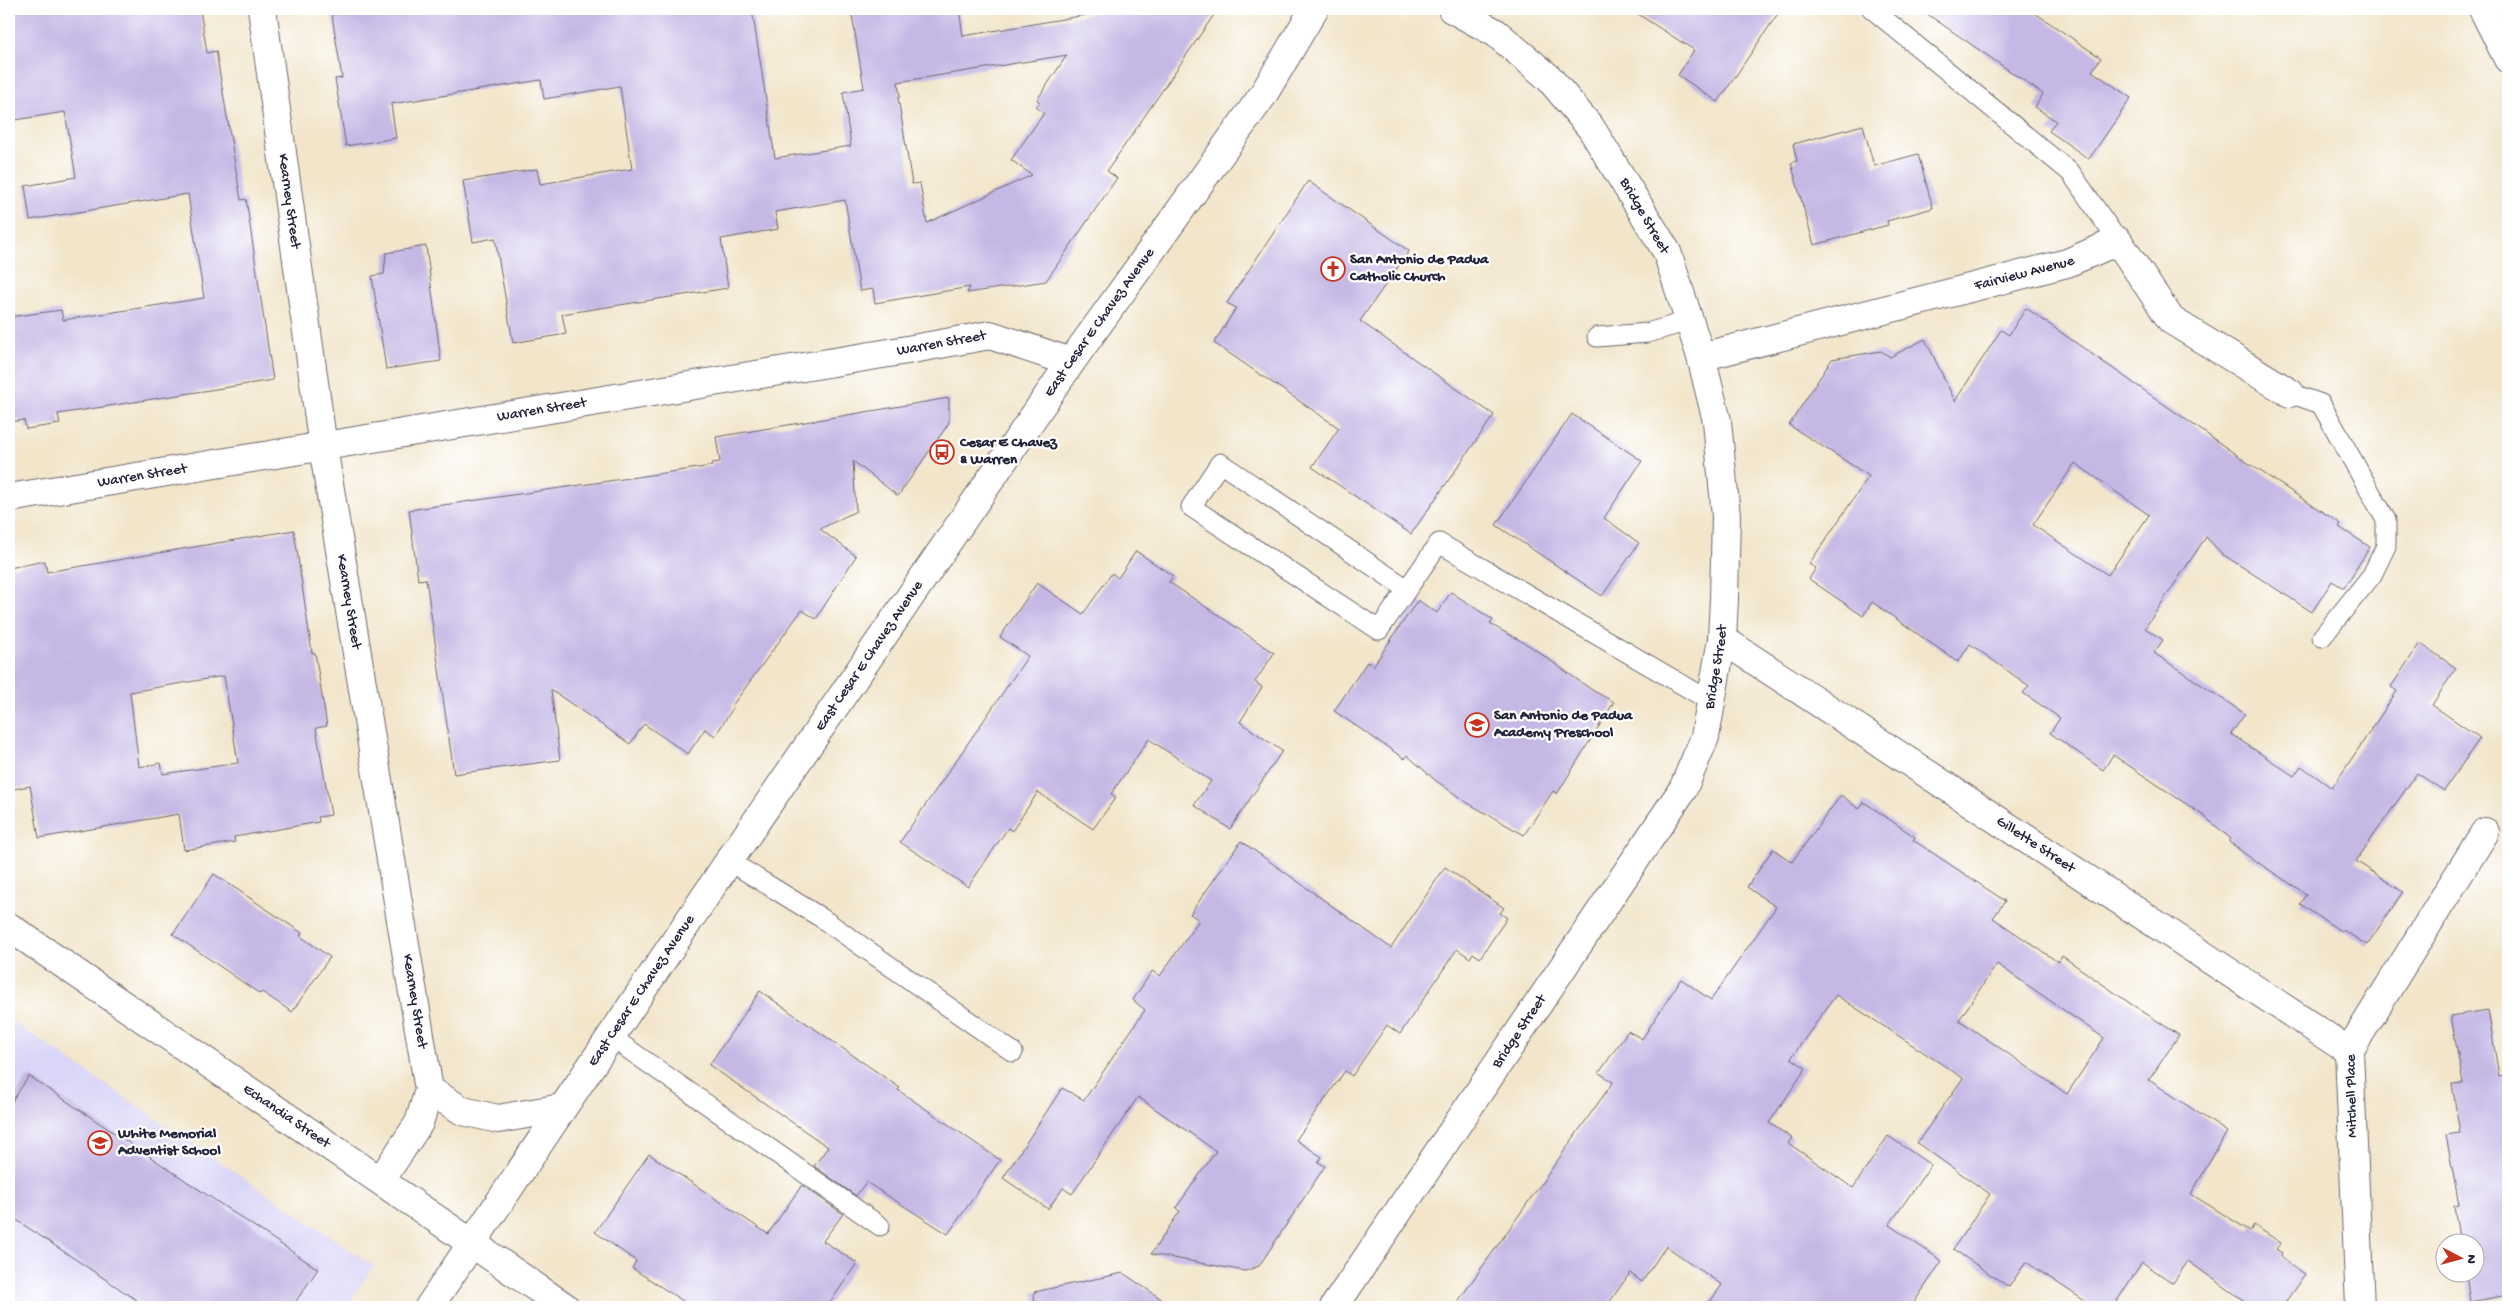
<svg xmlns="http://www.w3.org/2000/svg" width="2517" height="1316" viewBox="0 0 2517 1316" font-family="'Gochi Hand',sans-serif">
<style>
.built{fill:#dad6f7}
.building{fill:#c5b8e5;fill-rule:evenodd}
.lines{fill:none;stroke-linecap:round;stroke-linejoin:round}
.lane-casing{stroke:#6b666d;stroke-width:21}
.street-casing{stroke:#6b666d;stroke-width:30}
.secondary-casing{stroke:#6b666d;stroke-width:30}
.primary-casing{stroke:#6b666d;stroke-width:30}
.highway-casing{stroke:#6b666d;stroke-width:30}
.lane{stroke:#fff;stroke-width:19}
.street{stroke:#fff;stroke-width:28}
.secondary{stroke:#fff;stroke-width:28}
.primary{stroke:#fff;stroke-width:28}
.highway{stroke:#fff;stroke-width:28}
.labels{text-anchor:middle;dominant-baseline:central;stroke-width:4.5;stroke-linejoin:round;paint-order:stroke}
.street-label{font-size:15px;fill:#22223b;stroke:#fff}
.poi-label{font-size:15px;font-weight:bold;fill:#22223b;stroke:#fff;text-anchor:start}
</style>
<rect width="100%" height="100%" fill="#fff"/>
<filter id="ink" filterUnits="userSpaceOnUse"><feTurbulence type="fractalNoise" baseFrequency=".02" numOctaves="2"/><feDisplacementMap in="SourceGraphic" scale="10" xChannelSelector="R" yChannelSelector="G"/><feConvolveMatrix kernelMatrix="1 2 1 2 8 2 1 2 1" color-interpolation-filters="sRGB"/></filter>
<filter id="wash" filterUnits="userSpaceOnUse"><feTurbulence type="fractalNoise" baseFrequency=".0096" numOctaves="4" result="noise"/><feDisplacementMap in="SourceGraphic" scale="20" xChannelSelector="R" yChannelSelector="G"/><feGaussianBlur stdDeviation="1.12" result="paint"/><feColorMatrix in="noise" values="0 0 0 0 0 0 0 0 0 0 0 0 0 0 0 0 0 1.4 0 .05"/><feComposite in="paint" operator="in"/></filter>
<g filter="url(#wash)">
<rect width="100%" height="100%" fill="#f2e5ca"/>
<!-- built -->
<path class="built" d="M 9,1019 L 374,1266 L 346,1307 L 9,1307 Z"/>
<g id="blocks">
<!-- building -->
<g class="building">
<path d="M 9,9 L 200,9 L 207,53 L 216,51 L 241,200 L 246,199 L 273,380 L 58,414 L 60,424 L 26,429 L 24,420 L 9,422 L 9,317 L 61,310 L 63,320 L 204,298 L 188,194 L 30,220 L 25,186 L 76,177 L 65,112 L 9,121 Z"/>
<path d="M 331,9 L 752,9 L 775,158 L 851,146 L 843,92 L 864,88 L 851,9 L 959,9 L 963,36 L 1092,14 L 1092,9 L 1218,9 L 1107,171 L 1117,178 L 1046,281 L 967,293 L 970,287 L 875,303 L 873,289 L 860,291 L 845,200 L 775,212 L 778,229 L 721,239 L 728,288 L 562,314 L 566,334 L 513,343 L 495,238 L 473,242 L 463,181 L 537,169 L 540,184 L 632,169 L 620,86 L 544,99 L 541,80 L 391,104 L 396,138 L 346,146 L 335,79 L 342,78 ZM 1067,55 L 1037,100 L 1040,102 L 1036,107 L 1044,113 L 1011,160 L 1032,175 L 927,223 L 920,183 L 912,184 L 898,97 L 900,97 L 898,82 Z"/>
<path d="M 1630,9 L 1781,9 L 1718,102 L 1678,75 L 1694,50 Z"/>
<path d="M 1920,9 L 2029,9 L 2101,58 L 2092,71 L 2131,98 L 2089,159 L 2049,131 L 2056,121 L 2035,107 L 2043,94 Z"/>
<path d="M 1863,125 L 1874,166 L 1918,154 L 1933,208 L 1887,221 L 1888,225 L 1814,245 L 1791,163 L 1797,161 L 1793,144 Z"/>
<path d="M 1308,181 L 1409,251 L 1360,321 L 1494,415 L 1411,534 L 1312,467 L 1339,428 L 1214,343 L 1236,308 L 1227,303 Z"/>
<path d="M 426,246 L 441,361 L 386,369 L 372,276 L 384,274 L 386,253 Z"/>
<path d="M 2026,308 L 2254,467 L 2341,524 L 2339,527 L 2370,547 L 2344,588 L 2332,581 L 2312,612 L 2222,554 L 2206,537 L 2145,628 L 2163,640 L 2154,653 L 2245,714 L 2231,734 L 2294,776 L 2301,766 L 2332,788 L 2397,691 L 2391,687 L 2420,643 L 2456,668 L 2432,705 L 2480,738 L 2444,791 L 2417,773 L 2356,861 L 2403,892 L 2367,945 L 2343,930 L 2342,932 L 2300,904 L 2306,894 L 2248,856 L 2229,842 L 2231,839 L 2204,816 L 2113,755 L 2103,770 L 2050,733 L 2060,718 L 2023,693 L 2029,686 L 1970,644 L 1958,662 L 1872,602 L 1863,616 L 1809,579 L 1816,568 L 1809,564 L 1869,476 L 1789,425 L 1832,359 L 1881,351 L 1890,357 L 1925,339 L 1955,401 L 2001,330 L 2009,335 ZM 2075,463 L 2149,515 L 2108,575 L 2033,525 Z"/>
<path d="M 949,398 L 949,423 L 898,496 L 853,461 L 856,511 L 820,529 L 856,556 L 816,619 L 802,610 L 732,706 L 733,708 L 715,736 L 705,729 L 688,754 L 644,724 L 630,744 L 551,690 L 560,760 L 454,774 L 426,579 L 418,580 L 409,510 L 712,466 L 712,463 L 720,462 L 716,437 Z"/>
<path d="M 1572,414 L 1642,461 L 1604,518 L 1639,543 L 1602,596 L 1496,525 Z"/>
<path d="M 294,530 L 312,653 L 315,653 L 327,726 L 316,728 L 331,815 L 318,817 L 319,822 L 234,837 L 235,842 L 184,850 L 179,814 L 39,838 L 30,786 L 9,790 L 9,568 L 45,561 L 47,572 ZM 224,676 L 238,763 L 163,774 L 161,763 L 139,767 L 130,692 Z"/>
<path d="M 1136,551 L 1173,576 L 1169,582 L 1274,653 L 1255,682 L 1262,687 L 1240,722 L 1282,751 L 1230,829 L 1194,805 L 1211,781 L 1149,739 L 1111,794 L 1116,797 L 1093,829 L 1038,792 L 1012,831 L 1008,828 L 968,887 L 900,842 L 1028,656 L 1000,637 L 1037,583 L 1083,614 L 1112,573 L 1118,578 Z"/>
<path d="M 1451,592 L 1493,620 L 1490,624 L 1530,646 L 1592,690 L 1614,702 L 1557,794 L 1553,791 L 1524,835 L 1466,802 L 1435,780 L 1407,755 L 1405,759 L 1334,711 L 1367,662 L 1373,666 L 1418,600 L 1437,613 Z"/>
<path d="M 1841,795 L 1859,809 L 1864,802 L 1915,837 L 1913,840 L 2005,901 L 1993,918 L 2058,962 L 2062,956 L 2131,1004 L 2179,1035 L 2149,1080 L 2227,1132 L 2191,1194 L 2250,1231 L 2254,1225 L 2281,1243 L 2276,1249 L 2282,1253 L 2280,1257 L 2305,1274 L 2282,1307 L 2253,1307 L 2188,1261 L 2173,1283 L 2142,1262 L 2113,1307 L 2094,1307 L 2026,1262 L 2009,1287 L 1953,1249 L 1990,1194 L 1917,1143 L 1963,1078 L 1836,995 L 1791,1058 L 1806,1068 L 1769,1123 L 1792,1138 L 1788,1143 L 1853,1188 L 1888,1136 L 1931,1165 L 1889,1225 L 1942,1261 L 1911,1307 L 1706,1307 L 1722,1285 L 1666,1246 L 1642,1282 L 1630,1273 L 1606,1307 L 1454,1307 L 1613,1082 L 1599,1073 L 1628,1031 L 1642,1039 L 1681,979 L 1711,1000 L 1776,907 L 1747,887 L 1773,849 L 1792,862 ZM 1997,964 L 2104,1038 L 2067,1094 L 1959,1020 Z"/>
<path d="M 1241,841 L 1391,948 L 1445,867 L 1504,908 L 1500,913 L 1507,918 L 1480,958 L 1473,953 L 1470,958 L 1457,949 L 1400,1034 L 1387,1025 L 1352,1076 L 1345,1071 L 1296,1140 L 1322,1157 L 1318,1162 L 1325,1166 L 1259,1266 L 1245,1271 L 1151,1254 L 1180,1211 L 1176,1208 L 1216,1151 L 1138,1097 L 1072,1194 L 1063,1188 L 1048,1209 L 1003,1178 L 1062,1088 L 1084,1100 L 1145,1010 L 1133,1000 L 1152,971 L 1160,976 L 1199,920 L 1190,914 Z"/>
<path d="M 214,874 L 302,933 L 300,936 L 330,957 L 292,1012 L 262,992 L 260,994 L 173,934 Z"/>
<path d="M 760,991 L 900,1088 L 898,1090 L 1000,1160 L 948,1234 L 866,1182 L 856,1196 L 814,1166 L 828,1147 L 709,1065 Z"/>
<path d="M 2488,1010 L 2499,1076 L 2508,1074 L 2508,1295 L 2470,1302 L 2466,1274 L 2474,1274 L 2474,1244 L 2460,1244 L 2454,1206 L 2459,1205 L 2446,1135 L 2460,1133 L 2452,1084 L 2463,1083 L 2451,1016 Z"/>
<path d="M 29,1076 L 318,1269 L 292,1307 L 147,1307 L 9,1215 L 9,1106 Z"/>
<path d="M 649,1154 L 768,1234 L 802,1185 L 843,1214 L 823,1241 L 857,1263 L 827,1307 L 692,1307 L 632,1268 L 636,1261 L 595,1232 Z"/>
<path d="M 1123,1273 L 1173,1307 L 1035,1307 L 1034,1292 Z"/>
</g>
</g>
</g>
<g filter="url(#ink)">
<use href="#blocks" fill-opacity="0" stroke="#6b666d" stroke-width="1"/>
<g class="lines">
<!-- lane casing -->
<g class="lane-casing">
<g id="lane">
<path d="M 1872,9 L 2071,173 L 2118,241"/>
<path d="M 1597,337 L 1647,333 L 1689,321"/>
<path d="M 2290,393 L 2321,404 L 2386,520 L 2386,546 L 2372,575 L 2322,637"/>
<path d="M 1407,589 L 1220,463 L 1191,507 L 1379,630 L 1439,543 L 1712,702"/>
<path d="M 729,861 L 820,917 L 1013,1052"/>
<path d="M 611,1037 L 880,1226"/>
</g>
</g>
<!-- street casing -->
<g class="street-casing">
<g id="street">
<path id="s1" d="M 262,9 L 323,447 L 429,1090 L 419,1123 L 381,1180"/>
<path id="s2" d="M 1701,357 L 2067,263 L 2118,241 L 2171,320 L 2290,393"/>
<path id="s3" d="M 9,498 L 907,350 L 990,335 L 1071,362"/>
<path id="s4" d="M 1722,639 L 2349,1051"/>
<path id="s5" d="M 1334,1307 L 1683,789 L 1705,737 L 1722,639 L 1724,598 L 1726,516 L 1717,421 L 1701,357 L 1667,252 L 1591,128 L 1549,78 L 1496,33 L 1452,9"/>
<path d="M 2360,1307 L 2349,1051 L 2485,832"/>
</g>
</g>
<!-- secondary casing -->
<g class="secondary-casing">
<g id="secondary">
<path id="s6" d="M 9,927 L 565,1307"/>
</g>
</g>
<!-- primary casing -->
<g class="primary-casing">
<g id="primary">
<path d="M 429,1090 L 463,1111 L 498,1119 L 562,1108"/>
<path id="s7" d="M 429,1307 L 729,861 L 1071,362 L 1263,95 L 1314,9"/>
</g>
</g>
<!-- highway casing -->
<g class="highway-casing">
<path id="highway" d="M 2483,9 L 2508,59"/>
</g>
<!-- lane -->
<use href="#lane" class="lane"/>
<!-- street -->
<use href="#street" class="street"/>
<!-- secondary -->
<use href="#secondary" class="secondary"/>
<!-- primary -->
<use href="#primary" class="primary"/>
<!-- highway -->
<use href="#highway" class="highway"/>
</g>
</g>
<!-- icons -->
<defs>
<g id="church-ring" transform="scale(1.25)"><circle r="9.5" fill="#fff" stroke="#c8321e" stroke-width="1.5"/><path d="M-1.2-6h2.4v3.5h3.3v2.4h-3.3V6h-2.4V-.1h-3.3v-2.4h3.3Z" fill="#c8321e"/></g>
<g id="bus-ring" transform="scale(1.25)"><circle r="9.5" fill="#fff" stroke="#c8321e" stroke-width="1.5"/><path d="M-5-6H5V4H4V6H2V4H-2V6H-4V4H-5ZM-3.5-4V0h7V-4ZM-3.5 1.2v1.5H-2V1.2ZM2 1.2v1.5H3.5V1.2Z" fill="#c8321e"/></g>
<g id="school-ring" transform="scale(1.25)"><circle r="9.5" fill="#fff" stroke="#c8321e" stroke-width="1.5"/><path d="M0-5L7-2L0 1L-7-2ZM-4 1L0 2.5L4 1V4Q0 6-4 4Z" fill="#c8321e"/></g>
</defs>
<g fill-rule="evenodd">
<use href="#church-ring" x="1333" y="269"/>
<use href="#bus-ring" x="942" y="452"/>
<use href="#school-ring" x="1477" y="725"/>
<use href="#school-ring" x="100" y="1143"/>
</g>
<g class="labels">
<!-- street labels -->
<g class="street-label">
<text stroke="none"><textPath href="#s1" startOffset="194">Kearney Street</textPath></text>
<text transform="translate(1644 216) rotate(60)">Bridge Street</text>
<text stroke="none"><textPath href="#s2" startOffset="334">Fairview Avenue</textPath></text>
<text stroke="none"><textPath href="#s7" startOffset="1191">East Cesar E Chavez Avenue</textPath></text>
<text stroke="none"><textPath href="#s3" startOffset="945">Warren Street</textPath></text>
<text stroke="none"><textPath href="#s3" startOffset="540">Warren Street</textPath></text>
<text stroke="none"><textPath href="#s3" startOffset="135">Warren Street</textPath></text>
<text stroke="none"><textPath href="#s1" startOffset="599">Kearney Street</textPath></text>
<text stroke="none"><textPath href="#s7" startOffset="786">East Cesar E Chavez Avenue</textPath></text>
<text stroke="none"><textPath href="#s5" startOffset="752">Bridge Street</textPath></text>
<text stroke="none"><textPath href="#s4" startOffset="375">Gillette Street</textPath></text>
<text stroke="none"><textPath href="#s7" startOffset="381">East Cesar E Chavez Avenue</textPath></text>
<text stroke="none"><textPath href="#s1" startOffset="1004">Kearney Street</textPath></text>
<text stroke="none"><textPath href="#s5" startOffset="332">Bridge Street</textPath></text>
<text transform="translate(2352 1096) rotate(-91)">Mitchell Place</text>
<text stroke="none"><textPath href="#s6" startOffset="336">Echandia Street</textPath></text>
</g>
<!-- poi labels -->
<g class="poi-label">
<text x="1350" y="260">San Antonio de Padua<tspan x="1350" dy="17">Catholic Church</tspan></text>
<text x="960" y="443">Cesar E Chavez<tspan x="960" dy="17">&amp; Warren</tspan></text>
<text x="1494" y="716">San Antonio de Padua<tspan x="1494" dy="17">Academy Preschool</tspan></text>
<text x="118" y="1134">White Memorial<tspan x="118" dy="17">Adventist School</tspan></text>
</g>
</g>
<!-- margin -->
<rect width="2517" height="1316" fill="none" stroke="#fff" stroke-width="30"/>
<!-- north arrow -->
<g transform="translate(2460 1258) rotate(96)"><circle r="24" fill="#ffffff" stroke="#a7a7b1"/>
<path d="M0-4L9 19L0 12L-9 19Z" fill="#c8321e"/>
<text y="-8" font-size="14" font-weight="bold" text-anchor="middle" fill="#22223b">N</text>
</g>
</svg>
